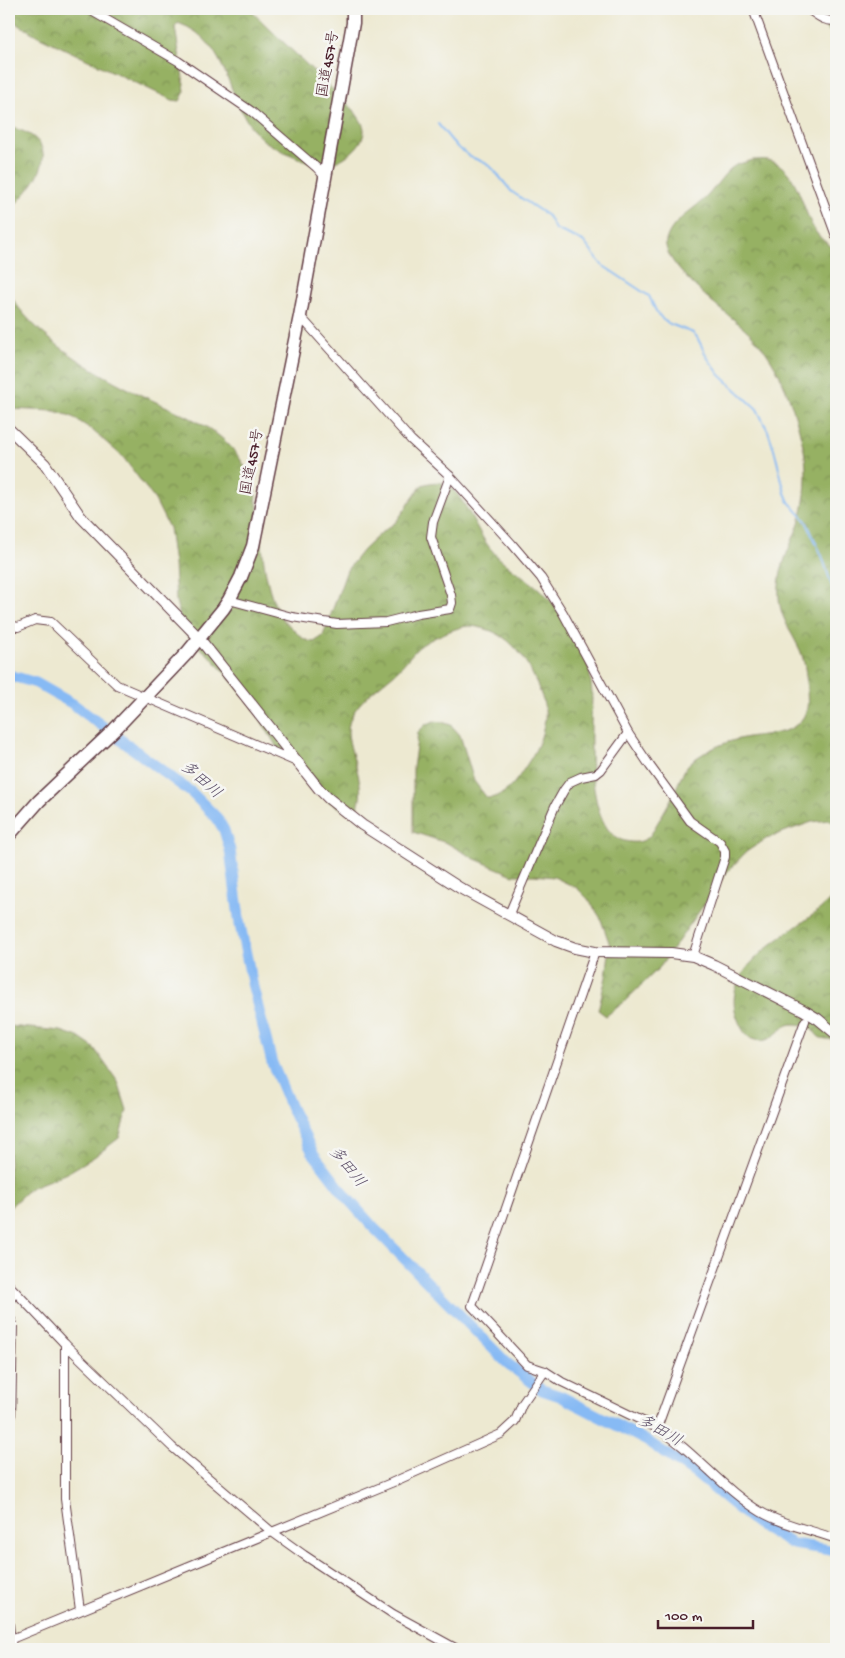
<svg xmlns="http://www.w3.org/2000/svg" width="845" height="1658" viewBox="0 0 845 1658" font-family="'Gochi Hand','Klee One',sans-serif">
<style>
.forest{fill:url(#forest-crowns);stroke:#706847}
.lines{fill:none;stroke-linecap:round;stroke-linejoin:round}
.stream{stroke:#87baf4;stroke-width:2}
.river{stroke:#87baf4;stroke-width:11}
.minor-casing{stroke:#623d44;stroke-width:10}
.tertiary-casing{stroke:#623d44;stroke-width:12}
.trunk-casing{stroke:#623d44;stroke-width:15}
.minor{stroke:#fff;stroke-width:8}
.tertiary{stroke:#fff;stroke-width:10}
.trunk{stroke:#fff;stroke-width:12}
.labels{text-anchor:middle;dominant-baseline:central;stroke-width:5;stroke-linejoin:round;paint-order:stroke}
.street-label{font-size:15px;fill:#4a1f2b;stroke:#f6f6f2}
.water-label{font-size:16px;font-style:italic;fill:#5c4e67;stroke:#f6f6f2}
</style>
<defs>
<pattern id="forest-crowns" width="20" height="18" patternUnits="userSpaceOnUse" patternTransform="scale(1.25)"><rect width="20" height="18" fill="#96b163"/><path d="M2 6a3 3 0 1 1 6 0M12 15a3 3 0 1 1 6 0" fill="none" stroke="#7c8f52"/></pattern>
</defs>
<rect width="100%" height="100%" fill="#f6f6f2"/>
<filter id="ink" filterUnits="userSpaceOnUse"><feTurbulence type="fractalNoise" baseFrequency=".02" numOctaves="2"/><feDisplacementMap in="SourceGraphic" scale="10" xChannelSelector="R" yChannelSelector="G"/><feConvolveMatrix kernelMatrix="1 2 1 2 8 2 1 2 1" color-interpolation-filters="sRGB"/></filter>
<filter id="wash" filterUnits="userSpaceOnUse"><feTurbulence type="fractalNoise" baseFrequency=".0096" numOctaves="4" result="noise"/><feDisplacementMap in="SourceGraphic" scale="20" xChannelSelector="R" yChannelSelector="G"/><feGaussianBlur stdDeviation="1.12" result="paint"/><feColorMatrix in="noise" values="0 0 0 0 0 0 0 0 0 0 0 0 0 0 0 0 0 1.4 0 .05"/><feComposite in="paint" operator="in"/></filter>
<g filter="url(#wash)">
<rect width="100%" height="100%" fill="#ede9d1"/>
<!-- forest -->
<g class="forest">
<path d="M 9,9 L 249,9 L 354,110 C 357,116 364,123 364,130 C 365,147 337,166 321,165 C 307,163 273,148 262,139 C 226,108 232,41 178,23 L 175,27 L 185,91 L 180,101 L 172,100 L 38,36 L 9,19 Z"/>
<path d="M 807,9 L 836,9 L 836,38 Z"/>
<path d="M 9,127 C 68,140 39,183 9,210 Z"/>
<path d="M 753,160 C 757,160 763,159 768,160 C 798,167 801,207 814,229 C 818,237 829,245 836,250 L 836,823 L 829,820 L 812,822 L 789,830 L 766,839 L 746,852 L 727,872 L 660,967 L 623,1003 L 606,1016 L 598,1010 L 606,977 L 610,945 L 600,917 L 588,899 L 577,888 L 554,877 L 534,875 L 513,875 L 475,859 L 447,843 L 413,832 L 413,768 L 418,732 L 425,725 L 434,721 L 442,722 L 451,725 L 460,735 L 474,781 L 487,798 C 503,798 514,784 522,772 C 532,757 541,743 544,725 C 548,709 542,697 536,682 C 523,652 506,630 471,626 C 460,625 429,639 419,647 C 412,653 406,662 399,669 C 381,687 348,704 348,732 C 349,757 373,794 352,815 L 328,801 L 278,749 L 252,705 L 211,657 L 193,642 L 183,630 L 176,601 L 174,564 L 169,528 L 155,500 L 123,457 L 91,429 L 71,416 L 54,411 L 9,409 L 9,292 C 30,335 99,375 141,395 C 172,410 214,424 235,452 C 244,464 252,477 255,492 C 263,530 260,584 282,618 C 284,622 289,625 292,628 C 300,636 304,641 314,642 L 323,636 L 347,570 L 363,550 L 381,533 L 396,522 L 422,485 C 431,482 442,480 450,487 C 467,501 476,530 489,547 C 503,565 522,574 539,589 C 552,601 562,614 572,630 C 576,637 583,645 585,653 C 589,667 592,684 592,698 C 591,731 584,832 625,841 C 634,843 641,843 649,837 C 657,824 664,812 671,799 C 677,789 683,767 692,761 C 707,750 724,742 743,738 C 764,733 794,737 805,714 C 809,707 807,696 807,688 C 806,673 805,659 798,646 C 790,630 780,616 779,598 C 777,568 790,549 799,523 C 806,503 808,470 804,450 C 794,406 779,357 743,327 C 726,313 661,264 666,241 C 670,223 690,212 703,200 C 714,191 724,171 736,165 C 741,163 747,162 753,160 Z"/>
<path d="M 836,894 L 836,1037 L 834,1040 C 829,1039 822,1039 819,1037 C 816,1035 814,1030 811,1028 C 806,1025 798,1024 793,1024 C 778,1025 773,1047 752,1039 C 744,1035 740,1025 737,1017 C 720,971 781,938 810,917 C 820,910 828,902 836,894 Z"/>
<path d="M 9,1026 L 61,1031 L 78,1037 L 94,1048 L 118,1082 L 127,1110 L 119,1138 L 94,1157 L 67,1173 L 30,1188 L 9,1208 Z"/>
</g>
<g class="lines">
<!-- stream -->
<path class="stream" d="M 438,124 L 456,146 L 471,157 L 485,163 L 493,169 L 512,192 L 548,216 L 555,229 L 583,241 L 602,265 L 649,296 L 656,311 L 663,320 L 670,324 L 693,333 L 697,337 L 707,357 L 720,375 L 757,409 L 768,431 L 774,449 L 785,493 L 789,502 L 806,521 L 822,556 L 833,589 L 836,607"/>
<!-- river -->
<path class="river" d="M 9,675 L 36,683 L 73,704 L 192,793 L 217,818 L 224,830 L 230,850 L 240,925 L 253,987 L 272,1063 L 291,1108 L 313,1153 L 349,1200 L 373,1227 L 507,1363 L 542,1390 L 560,1396 L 647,1441 L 696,1474 L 756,1523 L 783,1539 L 793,1544 L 836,1551"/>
</g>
</g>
<g filter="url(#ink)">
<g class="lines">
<!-- minor casing -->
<g class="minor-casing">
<g id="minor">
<path d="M 88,9 L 178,61 L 251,111 L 317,168 L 325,177"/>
<path d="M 753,9 L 836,236"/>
<path d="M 808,9 C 817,15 825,23 836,20"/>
<path d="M 300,316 L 411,440 L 450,476 L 512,544 L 541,578 L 563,613 L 628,733 L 650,766 L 690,821 L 720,842 L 725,851 L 725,857 L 693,956"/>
<path d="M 229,600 L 292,617 L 337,624 L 386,622 L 418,614 L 450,609 L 452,603 L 451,595 L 431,537 L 433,522 L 450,476"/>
<path d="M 9,625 L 18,627 L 35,620 L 51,622 L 117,685 L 299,763"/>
<path d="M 509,914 L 555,806 L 564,790 L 570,782 L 581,777 L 596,774 L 601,770 L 628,733"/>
<path d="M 595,952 L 472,1306 L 527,1365 L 545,1371 L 562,1382 L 657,1428 C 695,1451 722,1489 761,1512 C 783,1525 812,1530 836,1539"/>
<path d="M 9,1285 L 65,1344 L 172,1447 L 272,1532 L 304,1555 L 393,1614 L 457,1649"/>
<path d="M 9,1302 L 15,1292"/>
<path d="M 9,1316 L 13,1324 L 11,1421 L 9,1422"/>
<path d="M 65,1344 L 65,1499 L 80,1610"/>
<path d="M 657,1428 L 805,1021"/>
<path d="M 9,1624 L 12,1649"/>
<path d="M 9,1640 L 391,1483 L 501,1434 L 515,1421 L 522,1404 L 545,1371"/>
</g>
</g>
<!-- tertiary casing -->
<g class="tertiary-casing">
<path id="tertiary" d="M 9,429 L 45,464 L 81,517 L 199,638 L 319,789 L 328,798 L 362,825 L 460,888 L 556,941 L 575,948 L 595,952 L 671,953 L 693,956 L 714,965 L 803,1010 L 818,1019 L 836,1034"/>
</g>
<!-- trunk casing -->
<g class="trunk-casing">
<path id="trunk" d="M 9,835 L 39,801 L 114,730 L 187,653 L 223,609 L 229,600 L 241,577 L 253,546 L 300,316 L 353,23 L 353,9"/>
</g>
<!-- minor -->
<use href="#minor" class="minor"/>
<!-- tertiary -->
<use href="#tertiary" class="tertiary"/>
<!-- trunk -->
<use href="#trunk" class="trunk"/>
</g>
</g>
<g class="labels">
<!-- street labels -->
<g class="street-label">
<text transform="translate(329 64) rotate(-80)">国道457号</text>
<text transform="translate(253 462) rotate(-79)">国道457号</text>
</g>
<!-- water labels -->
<g class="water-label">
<text transform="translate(200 781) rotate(41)">多田川</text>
<text transform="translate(346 1168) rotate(51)">多田川</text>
<text transform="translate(659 1432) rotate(30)">多田川</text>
</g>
</g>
<!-- margin -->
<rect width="845" height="1658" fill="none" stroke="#f6f6f2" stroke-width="30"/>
<!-- scale -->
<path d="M658 1620v8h95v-8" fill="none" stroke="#4a1f2b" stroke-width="2.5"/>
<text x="665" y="1620" font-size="15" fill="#4a1f2b" stroke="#f6f6f2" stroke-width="4" paint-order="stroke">100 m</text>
</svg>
